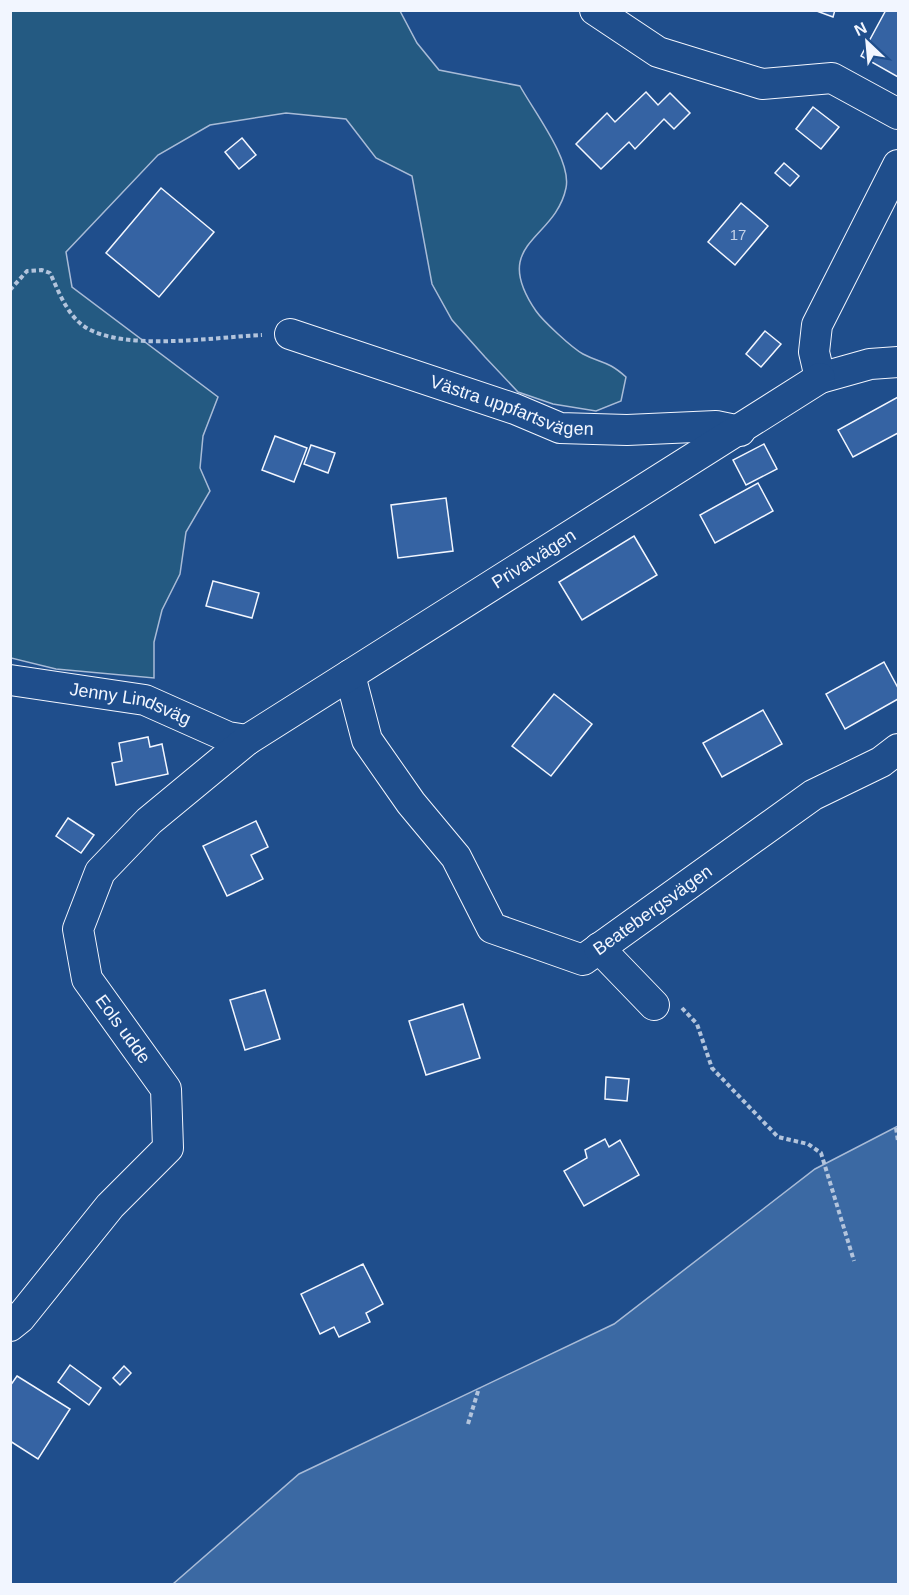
<svg xmlns="http://www.w3.org/2000/svg" width="909" height="1595" viewBox="0 0 909 1595" font-family="Arial,sans-serif">
<style>
.green{fill:#245a82;stroke:#a8bbd7;stroke-width:1.5}
.water{fill:#3b69a3;stroke:#a8bbd7;stroke-width:1.5}
.building{fill:#3563a3;stroke:#f2f6ff;stroke-width:1.5}
.lines{fill:none;stroke-linecap:round;stroke-linejoin:round}
.minor-casing{stroke:#f2f6ff;stroke-width:32}
.path{stroke:#b3c4dc;stroke-width:4;stroke-dasharray:4.5 3;stroke-linecap:butt}
.minor{stroke:#1f4e8c;stroke-width:30}
.labels{text-anchor:middle;dominant-baseline:central;stroke-width:4.5;stroke-linejoin:round;paint-order:stroke}
.number-label{font-size:15px;fill:#c3d1e8}
.street-label{font-size:18px;fill:#f2f6ff;stroke:#1f4e8c}
</style>
<rect width="100%" height="100%" fill="#1f4e8c"/>
<!-- green -->
<path class="green" d="M 11,10 L 400,11 L 417,43 L 439,70 L 520,86 C 533,110 572,160 566,188 C 555,241 489,242 536,311 C 543,321 572,348 583,354 C 602,364 607,360 626,377 L 621,401 L 596,411 L 553,404 L 518,392 L 485,357 L 452,320 L 432,284 L 412,176 L 376,158 L 346,119 L 286,113 L 210,125 L 158,155 L 66,252 L 72,287 L 218,397 L 203,436 L 200,468 L 210,491 L 186,532 L 180,574 L 162,610 L 154,642 L 154,678 L 56,669 L 11,658 Z"/>
<!-- water -->
<path class="water" d="M 898,1126 L 898,1584 L 173,1584 L 299,1474 L 614,1324 L 815,1169 Z"/>
<!-- building -->
<g class="building">
<path d="M 814,10 L 835,10 L 833,17 Z"/>
<path d="M 886,10 L 898,10 L 898,77 L 861,56 Z"/>
<path d="M 646,92 L 658,105 L 670,93 L 690,113 L 674,129 L 664,119 L 635,149 L 629,142 L 601,169 L 576,144 L 607,113 L 615,122 Z"/>
<path d="M 813,107 L 839,127 L 821,149 L 796,129 Z"/>
<path d="M 242,138 L 256,155 L 239,169 L 225,152 Z"/>
<path d="M 784,163 L 799,176 L 790,186 L 775,173 Z"/>
<path d="M 161,188 L 214,232 L 159,297 L 106,253 Z"/>
<path d="M 741,203 L 768,226 L 735,265 L 708,242 Z"/>
<path d="M 765,331 L 781,344 L 761,367 L 746,354 Z"/>
<path d="M 898,397 L 898,433 L 853,457 L 838,430 Z"/>
<path d="M 275,436 L 307,448 L 294,482 L 262,470 Z"/>
<path d="M 764,444 L 777,469 L 746,485 L 733,460 Z"/>
<path d="M 311,445 L 335,453 L 328,473 L 304,464 Z"/>
<path d="M 758,483 L 773,511 L 715,543 L 700,515 Z"/>
<path d="M 446,498 L 453,551 L 398,558 L 391,505 Z"/>
<path d="M 634,536 L 657,575 L 582,620 L 559,582 Z"/>
<path d="M 213,581 L 259,593 L 252,618 L 206,606 Z"/>
<path d="M 884,662 L 898,688 L 898,699 L 845,729 L 826,694 Z"/>
<path d="M 554,694 L 592,724 L 551,776 L 512,746 Z"/>
<path d="M 763,710 L 782,744 L 722,777 L 703,743 Z"/>
<path d="M 148,737 L 150,747 L 162,744 L 168,774 L 116,785 L 112,763 L 122,761 L 119,743 Z"/>
<path d="M 68,818 L 94,835 L 81,853 L 56,836 Z"/>
<path d="M 256,821 L 268,847 L 251,855 L 263,879 L 227,896 L 203,846 Z"/>
<path d="M 265,990 L 280,1039 L 245,1050 L 230,1000 Z"/>
<path d="M 463,1004 L 480,1058 L 426,1075 L 409,1021 Z"/>
<path d="M 606,1077 L 629,1079 L 627,1101 L 605,1099 Z"/>
<path d="M 605,1139 L 609,1147 L 620,1140 L 639,1175 L 584,1206 L 564,1171 L 587,1158 L 585,1150 Z"/>
<path d="M 363,1264 L 383,1304 L 366,1313 L 370,1322 L 339,1337 L 334,1327 L 320,1334 L 301,1294 Z"/>
<path d="M 70,1365 L 101,1388 L 89,1405 L 58,1382 Z"/>
<path d="M 124,1366 L 131,1373 L 120,1385 L 113,1378 Z"/>
<path d="M 17,1376 L 70,1409 L 38,1459 L 10,1441 L 10,1386 Z"/>
</g>
<g class="lines">
<!-- minor casing -->
<g class="minor-casing">
<g id="minor">
<path d="M 595,10 L 658,52 L 762,84 L 832,78 L 898,114"/>
<path d="M 898,165 L 817,325 L 814,352 L 820,378 L 870,364 L 898,362"/>
<path id="s1" d="M 290,334 L 515,409 L 560,428 L 627,430 L 716,426 L 740,431"/>
<path id="s2" d="M 350,675 L 367,740 L 411,803 L 456,857 L 492,928 L 583,960 L 813,795 L 881,762 L 898,749"/>
<path id="s3" d="M 10,680 L 145,700 L 228,737 L 247,740"/>
<path d="M 599,948 L 654,1005"/>
<path id="s4" d="M 10,1326 L 20,1318 L 110,1206 L 168,1148 L 166,1089 L 87,979 L 78,929 L 100,872 L 149,821 L 247,740 L 820,378"/>
</g>
</g>
<!-- path -->
<g class="path">
<path d="M 10,290 L 27,271 L 42,270 L 50,273 C 59,292 67,315 85,327 C 125,352 214,337 262,335"/>
<path d="M 682,1008 L 697,1024 L 712,1068 L 778,1137 L 808,1144 L 821,1153 L 854,1261"/>
<path d="M 896,1128 L 898,1141"/>
<path d="M 468,1424 L 479,1388"/>
</g>
<!-- minor -->
<use href="#minor" class="minor"/>
</g>
<g class="labels">
<!-- number labels -->
<g class="number-label">
<text x="738" y="234">17</text>
</g>
<!-- street labels -->
<g class="street-label">
<text stroke="none"><textPath href="#s1" startOffset="234">Västra uppfartsvägen</textPath></text>
<text stroke="none"><textPath href="#s4" startOffset="1082">Privatvägen</textPath></text>
<text stroke="none"><textPath href="#s3" startOffset="123">Jenny Lindsväg</textPath></text>
<text stroke="none"><textPath href="#s2" startOffset="476">Beatebergsvägen</textPath></text>
<text transform="translate(123 1029) rotate(54)">Eols udde</text>
</g>
</g>
<!-- border -->
<rect width="909" height="1595" fill="none" stroke="#f2f6ff" stroke-width="24"/>
<!-- north arrow -->
<g transform="translate(867 42) rotate(334)" stroke="#1f4e8c" stroke-width="4.5" paint-order="stroke">
<path d="M0-4.5L10 22L0 15L-10 22Z" fill="#f2f6ff"/>
<text y="-9" font-size="16" font-weight="bold" text-anchor="middle" fill="#f2f6ff">N</text>
</g>
</svg>
